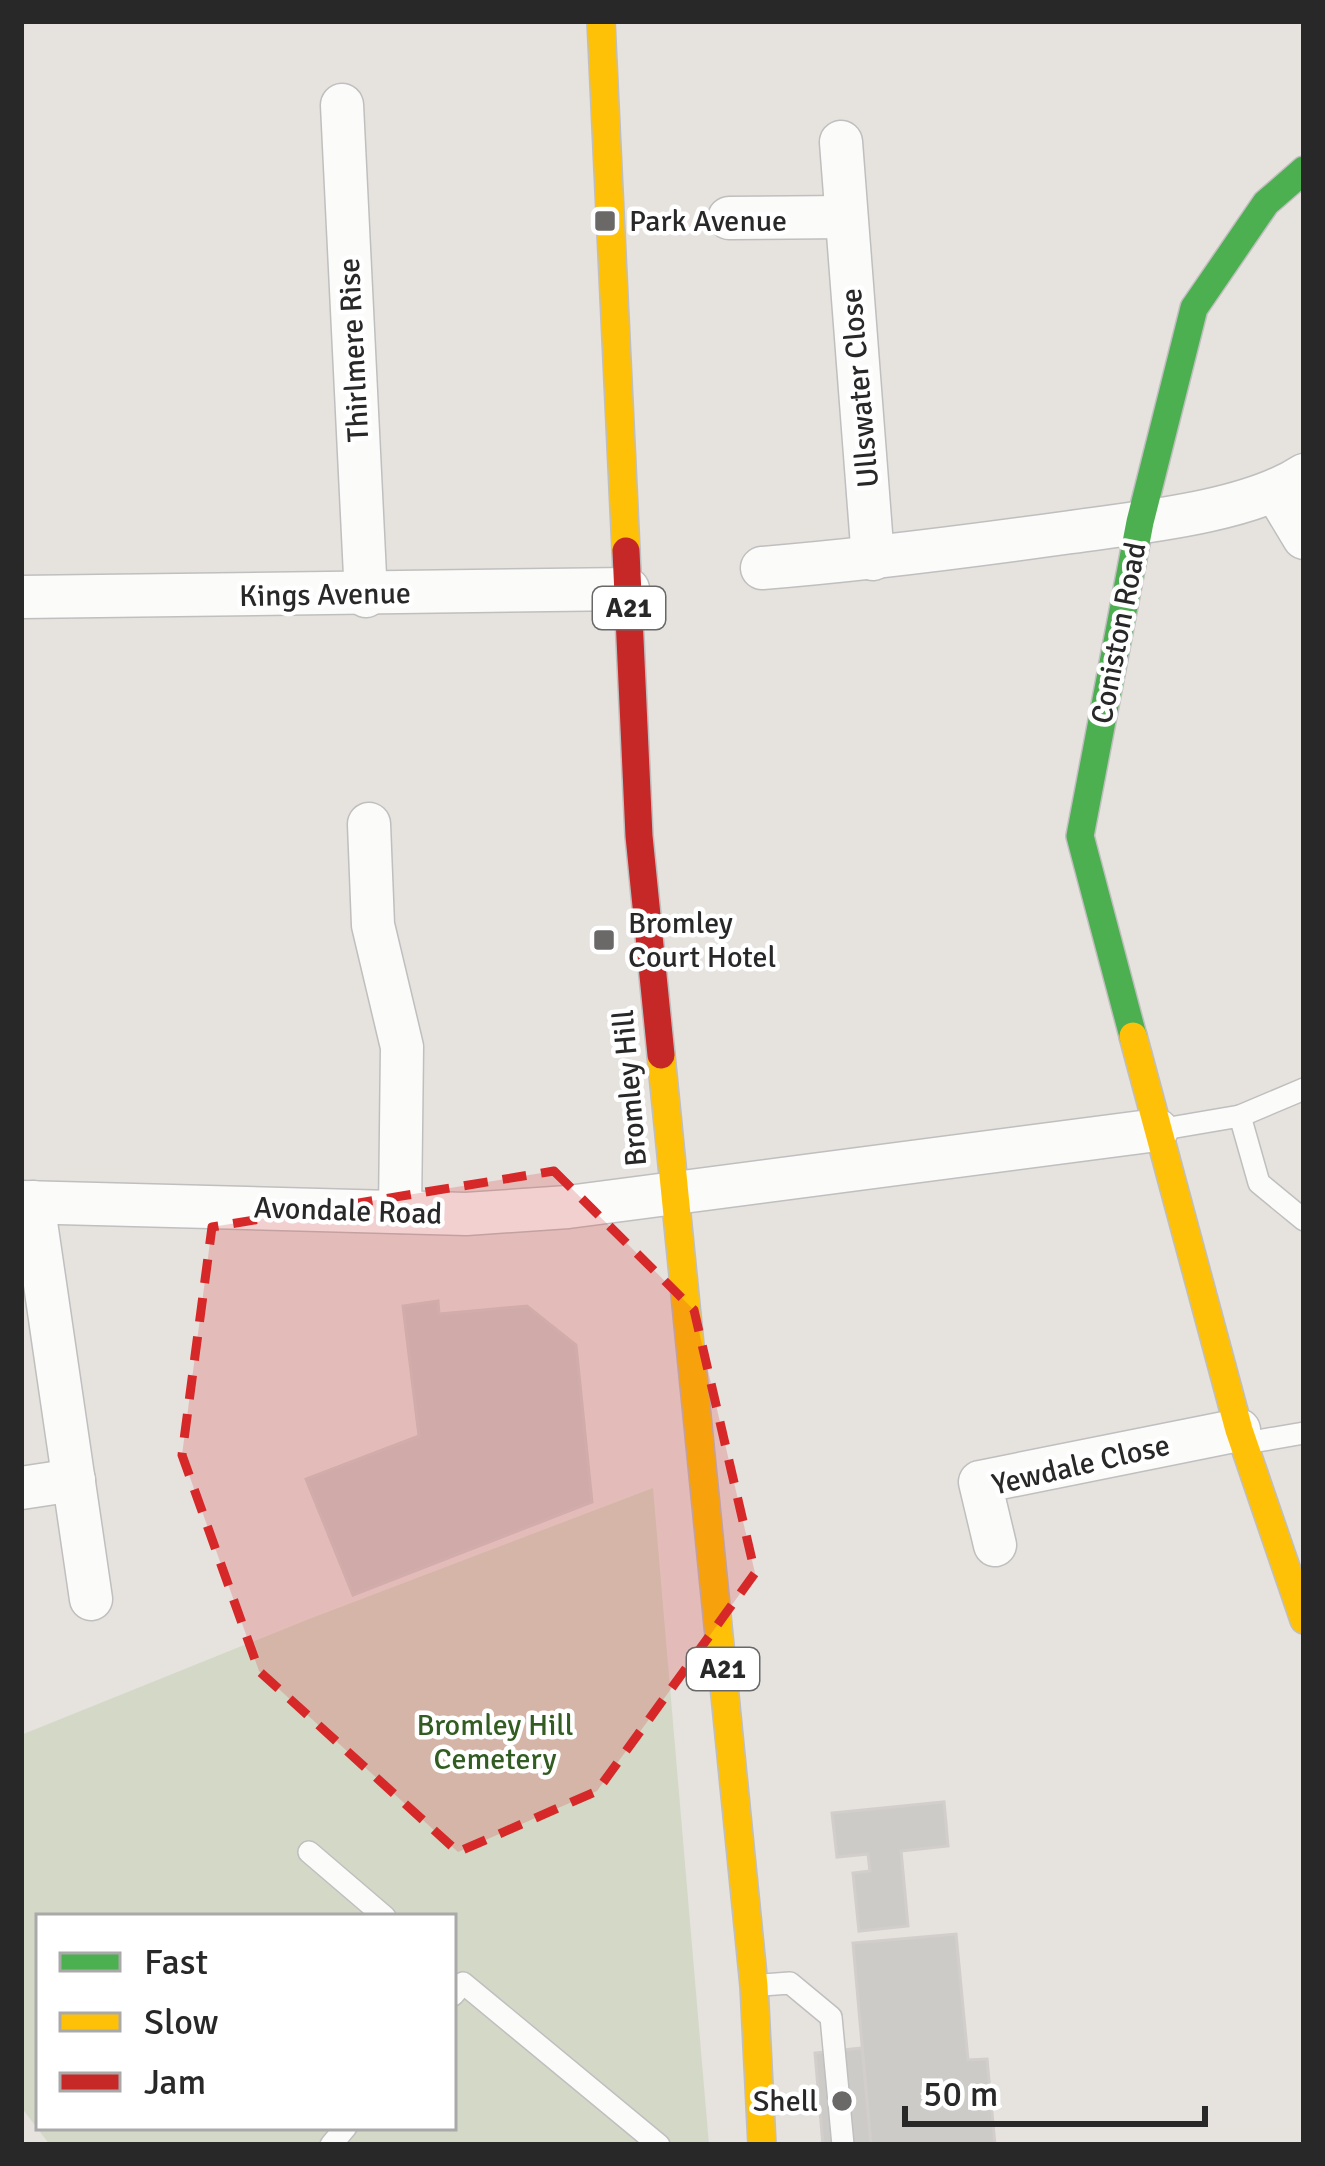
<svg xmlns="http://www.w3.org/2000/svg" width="1325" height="2166" viewBox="0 0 1325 2166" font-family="Signika,sans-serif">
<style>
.cemetery{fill:#d4d9c7;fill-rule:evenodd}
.building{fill:#cdcbc8;stroke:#d1cecb;stroke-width:3}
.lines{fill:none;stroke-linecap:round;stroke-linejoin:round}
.lane-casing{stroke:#c0bfbf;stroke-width:24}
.street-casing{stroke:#c0bfbf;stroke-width:45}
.fast-casing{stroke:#c0bfbf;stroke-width:30}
.slow-casing{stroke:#c0bfbf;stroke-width:30}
.jam-casing{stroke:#c0bfbf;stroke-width:30}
.lane{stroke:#fbfbfa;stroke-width:21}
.street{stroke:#fbfbfa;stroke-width:42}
.fast{stroke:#4caf50;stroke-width:27}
.slow{stroke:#ffc107;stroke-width:27}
.jam{stroke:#c62828;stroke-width:27}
.marked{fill:#d62828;fill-opacity:0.2;stroke:#d62828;stroke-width:9;stroke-dasharray:24 15;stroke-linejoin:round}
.poi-dot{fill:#6a6968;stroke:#fff;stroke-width:4.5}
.labels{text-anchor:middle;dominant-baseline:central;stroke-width:9;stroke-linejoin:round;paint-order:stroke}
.shield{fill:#fff;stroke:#686868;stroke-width:3}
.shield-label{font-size:27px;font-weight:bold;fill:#282828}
.poi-label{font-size:30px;fill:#282828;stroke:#fff;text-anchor:start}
.street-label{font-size:30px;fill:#282828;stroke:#fff}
.park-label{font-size:30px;fill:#325c21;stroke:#fff}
</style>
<rect width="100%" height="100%" fill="#e6e2de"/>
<!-- cemetery -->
<path class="cemetery" d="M 653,1488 L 709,2145 L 50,2145 L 21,2107 L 21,1735 L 309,1619 ZM 39,1917 L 453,1917 L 453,2127 L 39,2127 Z"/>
<!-- building -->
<g class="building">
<path d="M 438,1301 L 439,1314 L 527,1306 L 576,1345 L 592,1502 L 353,1595 L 306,1479 L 419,1436 L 403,1306 Z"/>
<path d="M 944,1802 L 948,1846 L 901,1851 L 908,1926 L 859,1931 L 853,1873 L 870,1871 L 868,1854 L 837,1857 L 832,1813 Z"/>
<path d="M 956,1934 L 968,2060 L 987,2059 L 995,2145 L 871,2145 L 853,1943 Z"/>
<path d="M 862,2048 L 871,2145 L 823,2145 L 815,2053 Z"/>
</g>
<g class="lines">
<!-- lane casing -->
<g class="lane-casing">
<g id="lane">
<path d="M 1240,1116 L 1304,1089"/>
<path d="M 1164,1129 L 1240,1116 L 1259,1183 L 1304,1220"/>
<path d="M 1246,1443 L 1304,1433"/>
<path d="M 309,1852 L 385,1917"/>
<path d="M 762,1985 L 790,1983 L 831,2017 L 843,2145"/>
<path d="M 453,1995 L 463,1983 L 659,2145"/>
<path d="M 331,2145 L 346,2127"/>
</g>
</g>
<!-- street casing -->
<g class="street-casing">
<g id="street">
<path d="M 342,105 L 366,596"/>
<path d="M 841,142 L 873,559"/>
<path d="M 729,218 L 846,217"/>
<path d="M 1277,493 L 1304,538"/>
<path d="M 762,568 C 863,560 963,547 1064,533 C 1134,523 1246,513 1304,475"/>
<path d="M 21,597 L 628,589"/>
<path d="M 369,824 L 373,925 L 402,1047 L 400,1212"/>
<path d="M 21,1202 L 466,1214 L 568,1207 L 1157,1130"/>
<path d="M 33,1202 L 91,1599"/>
<path d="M 21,1488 L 74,1480"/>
<path d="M 995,1545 L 980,1482 L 1239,1430"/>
</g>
</g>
<!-- fast casing -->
<g class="fast-casing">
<path id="fast" d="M 1133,1036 L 1080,836 L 1140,522 L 1194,308 L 1266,203 L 1304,170"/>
</g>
<!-- slow casing -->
<g class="slow-casing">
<g id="slow">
<path d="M 601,21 L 626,551"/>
<path d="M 1133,1036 L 1239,1430 L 1304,1620"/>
<path d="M 661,1055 L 754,1986 L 762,2145"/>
</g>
</g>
<!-- jam casing -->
<g class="jam-casing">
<path id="jam" d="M 626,551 L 639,836 L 661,1055"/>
</g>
<!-- lane -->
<use href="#lane" class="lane"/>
<!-- street -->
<use href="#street" class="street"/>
<!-- fast -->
<use href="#fast" class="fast"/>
<!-- slow -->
<use href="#slow" class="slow"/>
<!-- jam -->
<use href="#jam" class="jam"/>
</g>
<!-- marked area -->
<path class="marked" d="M 554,1171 L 694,1310 L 755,1573 L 597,1791 L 458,1852 L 259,1671 L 182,1455 L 212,1227 Z"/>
<!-- markers -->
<g class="poi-dot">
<rect x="593" y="209" width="24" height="24" rx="6"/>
<rect x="592" y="928" width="24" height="24" rx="6"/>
<circle cx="842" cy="2101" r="12"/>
</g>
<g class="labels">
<!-- shield labels -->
<g class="shield">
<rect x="593" y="587" width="72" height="42" rx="9"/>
<rect x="687" y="1648" width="72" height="42" rx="9"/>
</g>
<g class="shield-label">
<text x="629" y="608">A21</text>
<text x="723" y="1669">A21</text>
</g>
<!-- poi labels -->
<g class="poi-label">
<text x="629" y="221">Park Avenue</text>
<text x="628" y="923">Bromley<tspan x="628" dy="34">Court Hotel</tspan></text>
<text x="818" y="2101" text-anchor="end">Shell</text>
</g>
<!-- street labels -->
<g class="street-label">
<text transform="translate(354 350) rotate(-93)">Thirlmere Rise</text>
<text transform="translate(860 388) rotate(-95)">Ullswater Close</text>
<text transform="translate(325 595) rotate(-1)">Kings Avenue</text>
<text transform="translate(1119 633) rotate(-79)">Coniston Road</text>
<text transform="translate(630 1088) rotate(-95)">Bromley Hill</text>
<text transform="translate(348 1211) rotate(2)">Avondale Road</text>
<text transform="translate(1081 1465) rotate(-13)">Yewdale Close</text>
</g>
<!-- park labels -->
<g class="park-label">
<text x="495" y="1725">Bromley Hill<tspan x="495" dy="34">Cemetery</tspan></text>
</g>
</g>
<!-- border -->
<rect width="1325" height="2166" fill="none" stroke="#282828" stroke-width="48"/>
<!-- legend -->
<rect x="36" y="1914" width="420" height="216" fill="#ffffff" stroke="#a9a9a9" stroke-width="3"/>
<rect x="60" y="1953" width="60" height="18" fill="#4caf50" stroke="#a9a9a9" stroke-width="3"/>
<text x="144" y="1974" font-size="36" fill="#282828">Fast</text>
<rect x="60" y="2013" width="60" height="18" fill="#ffc107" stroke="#a9a9a9" stroke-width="3"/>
<text x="144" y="2034" font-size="36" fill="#282828">Slow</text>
<rect x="60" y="2073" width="60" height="18" fill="#c62828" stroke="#a9a9a9" stroke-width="3"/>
<text x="144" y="2094" font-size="36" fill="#282828">Jam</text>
<!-- scale -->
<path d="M905 2106v18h300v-18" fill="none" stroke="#282828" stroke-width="6"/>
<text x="923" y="2106" font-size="36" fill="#282828" stroke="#ffffff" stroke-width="9" paint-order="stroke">50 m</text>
</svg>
